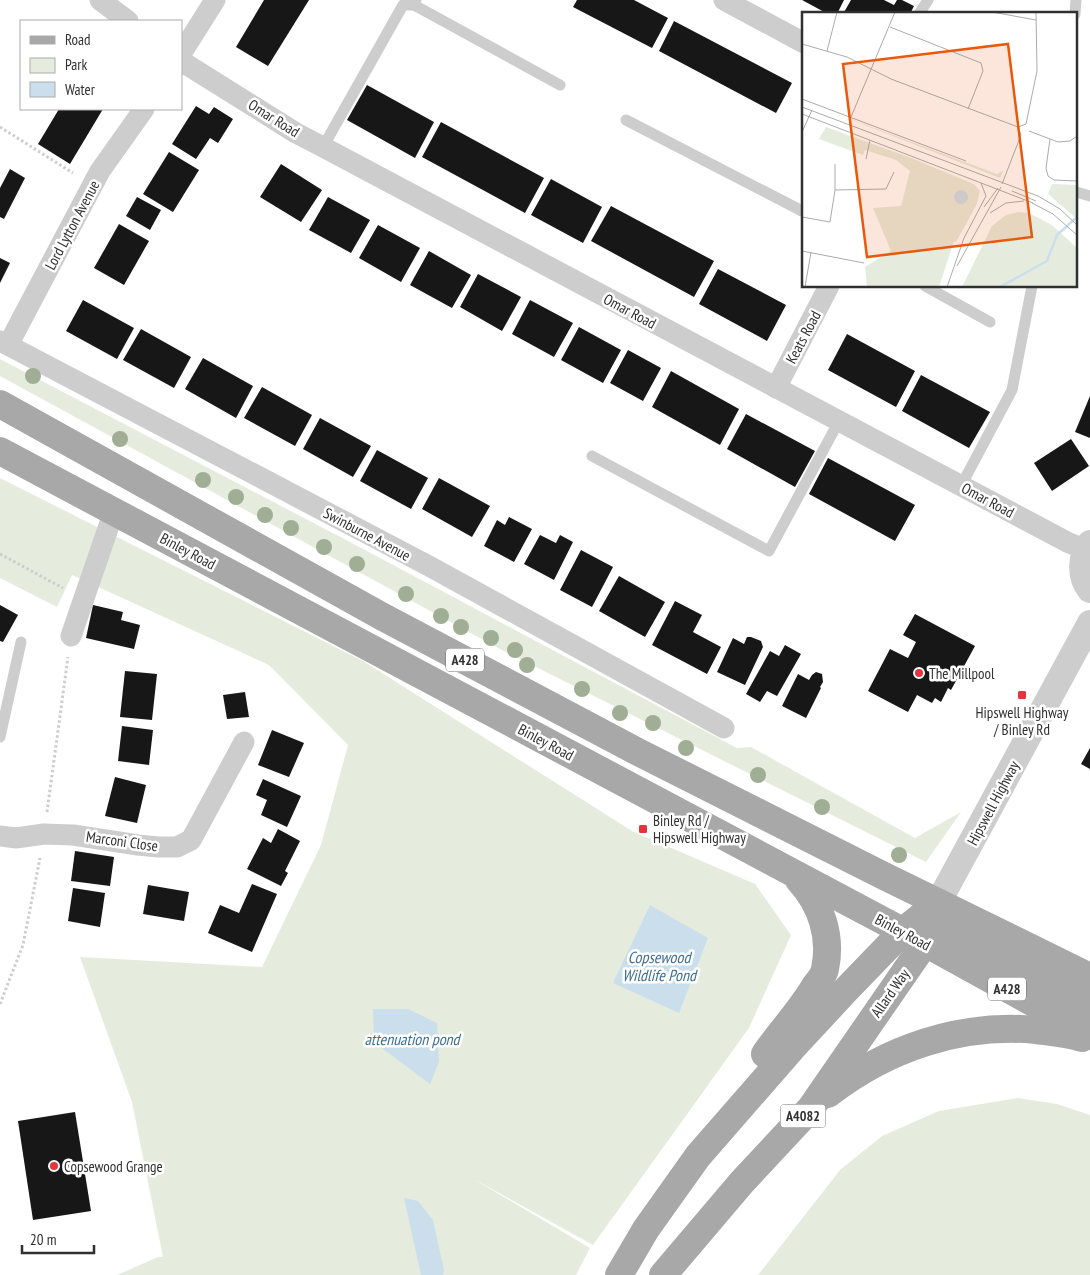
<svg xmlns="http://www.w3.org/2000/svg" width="1090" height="1275" viewBox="0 0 1090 1275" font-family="'PT Sans Narrow',sans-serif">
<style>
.green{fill:#e5ecde}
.water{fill:#cadeec}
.building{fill:#171717}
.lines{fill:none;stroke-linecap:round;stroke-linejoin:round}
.path{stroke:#cdcdcd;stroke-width:3;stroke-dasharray:2.5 2.5;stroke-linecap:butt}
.service{stroke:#cdcdcd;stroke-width:11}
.minor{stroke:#cdcdcd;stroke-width:21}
.tertiary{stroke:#cdcdcd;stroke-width:26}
.primary{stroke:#a8a8a8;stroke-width:28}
.tree{fill:#9fae94}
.poi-dot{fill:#e3353c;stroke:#fff;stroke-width:2}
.labels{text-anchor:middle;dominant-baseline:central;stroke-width:5;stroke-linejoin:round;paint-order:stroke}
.shield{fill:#fff;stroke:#6e6e6e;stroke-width:1}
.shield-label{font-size:14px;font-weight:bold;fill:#303030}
.street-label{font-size:15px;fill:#303030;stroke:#fff}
.poi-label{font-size:15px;fill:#303030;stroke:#fff;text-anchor:start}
.water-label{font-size:16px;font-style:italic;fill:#3e6e91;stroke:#fff}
.inset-river{fill:none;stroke:#cadeec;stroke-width:2.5}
.inset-road{fill:none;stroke:#acacac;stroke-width:1}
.view{fill:#e8590c;fill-opacity:0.15;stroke:#e8590c;stroke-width:2.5}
.inset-edge{fill:none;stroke:#303030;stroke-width:2.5}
</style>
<rect width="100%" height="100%" fill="#fff"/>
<!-- green -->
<g class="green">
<path d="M 0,359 L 348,541 L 737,748 L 751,747 L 915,838 L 961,812 L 926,862 L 500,649 L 0,376 Z"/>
<path d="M 0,478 L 363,661 L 632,831 L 755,884 L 791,935 L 749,1028 L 593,1245 L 472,1178 L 590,1248 L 576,1275 L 117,1275 L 158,1257 L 163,1257 L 132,1102 L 80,957 L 262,967 L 321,845 L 348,745 L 269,665 L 72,575 L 57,607 L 0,578 Z"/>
<path d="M 1018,1098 L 1057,1104 L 1090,1115 L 1090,1275 L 758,1275 L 840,1170 L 882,1136 L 939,1111 Z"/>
</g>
<!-- water -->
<g class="water">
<path d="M 650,905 L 708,938 L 679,1013 L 613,983 Z"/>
<path d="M 373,1009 L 408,1009 L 437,1023 L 439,1062 L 430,1084 L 374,1042 Z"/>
<path d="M 404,1198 L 418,1201 L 433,1220 L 444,1270 L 443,1275 L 421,1275 Z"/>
</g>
<!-- building -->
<g class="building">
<path d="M 264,0 L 309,0 L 268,66 L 236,47 Z"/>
<path d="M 577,0 L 634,0 L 668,18 L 652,48 L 573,7 Z"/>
<path d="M 802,0 L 844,0 L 837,14 L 828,14 Z"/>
<path d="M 851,0 L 884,0 L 894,5 L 897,0 L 902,0 L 914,6 L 910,14 L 843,14 Z"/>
<path d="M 674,21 L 792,83 L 776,113 L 659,51 Z"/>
<path d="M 367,85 L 434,122 L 415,158 L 347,120 Z"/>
<path d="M 196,106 L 209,114 L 214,107 L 233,119 L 218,143 L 210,138 L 196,159 L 172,144 Z"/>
<path d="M 59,109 L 103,109 L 70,164 L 38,144 Z"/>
<path d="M 441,122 L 544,178 L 525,213 L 422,157 Z"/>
<path d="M 169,152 L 199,170 L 173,212 L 143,194 Z"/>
<path d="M 281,164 L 322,190 L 301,222 L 260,197 Z"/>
<path d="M 10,169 L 25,178 L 4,219 L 0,217 L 0,188 Z"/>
<path d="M 551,179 L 602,207 L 583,243 L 531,215 Z"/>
<path d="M 137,197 L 161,210 L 150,230 L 126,216 Z"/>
<path d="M 328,197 L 370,220 L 351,253 L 309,230 Z"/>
<path d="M 611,206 L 714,261 L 694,297 L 591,241 Z"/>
<path d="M 119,224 L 149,241 L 124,285 L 94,268 Z"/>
<path d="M 378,225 L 420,248 L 401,282 L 359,258 Z"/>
<path d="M 429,251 L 471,275 L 452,308 L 410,285 Z"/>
<path d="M 0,258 L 10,263 L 0,283 Z"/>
<path d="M 718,269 L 786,305 L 767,341 L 699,304 Z"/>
<path d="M 478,274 L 521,297 L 502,331 L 460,307 Z"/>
<path d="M 83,300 L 134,328 L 117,359 L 66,331 Z"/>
<path d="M 530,300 L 573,323 L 554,357 L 512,334 Z"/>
<path d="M 579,327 L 621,350 L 603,383 L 561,360 Z"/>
<path d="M 141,329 L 191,357 L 174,388 L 123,360 Z"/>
<path d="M 847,334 L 915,371 L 896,407 L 828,370 Z"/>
<path d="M 628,350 L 661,368 L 643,401 L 610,383 Z"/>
<path d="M 203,358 L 253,386 L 236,418 L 185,389 Z"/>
<path d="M 671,371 L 739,409 L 720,445 L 652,407 Z"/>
<path d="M 921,375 L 990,412 L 969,448 L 902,411 Z"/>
<path d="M 262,387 L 312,415 L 295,446 L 244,418 Z"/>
<path d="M 1090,396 L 1090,438 L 1075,432 Z"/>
<path d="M 746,414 L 815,451 L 795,487 L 727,449 Z"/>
<path d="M 320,418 L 371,446 L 353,477 L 303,449 Z"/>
<path d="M 1071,439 L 1089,466 L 1052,491 L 1034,463 Z"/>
<path d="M 377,450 L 428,478 L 411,509 L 360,481 Z"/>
<path d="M 828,458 L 915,505 L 895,541 L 809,494 Z"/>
<path d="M 439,478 L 490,506 L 472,537 L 422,509 Z"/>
<path d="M 509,517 L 532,529 L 514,562 L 484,546 L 497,520 L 505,525 Z"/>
<path d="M 540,535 L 556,543 L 560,535 L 573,542 L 554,580 L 524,564 Z"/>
<path d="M 581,550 L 613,567 L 592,607 L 560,590 Z"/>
<path d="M 619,576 L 665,602 L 645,637 L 599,611 Z"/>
<path d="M 675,601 L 702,615 L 693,632 L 721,647 L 707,674 L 652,645 Z"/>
<path d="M 0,605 L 18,615 L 3,642 L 0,641 Z"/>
<path d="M 93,605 L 123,612 L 121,620 L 140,625 L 134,649 L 86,638 Z"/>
<path d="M 915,614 L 975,646 L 951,690 L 948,688 L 941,702 L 935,698 L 932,703 L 917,695 L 908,712 L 868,691 L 890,649 L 908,658 L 916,642 L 903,635 Z"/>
<path d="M 747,637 L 751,637 L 761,641 L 763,647 L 745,685 L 717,672 L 733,638 L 744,644 Z"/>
<path d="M 785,645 L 801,654 L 777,696 L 767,691 L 760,702 L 746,694 L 770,651 L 779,656 Z"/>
<path d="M 125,671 L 157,674 L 152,720 L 120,717 Z"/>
<path d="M 816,672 L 822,674 L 823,682 L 820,687 L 821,688 L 806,718 L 782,706 L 798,674 L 809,680 L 812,675 Z"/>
<path d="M 245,692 L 249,717 L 227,719 L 223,695 Z"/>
<path d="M 122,726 L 153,730 L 149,765 L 118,761 Z"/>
<path d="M 272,730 L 304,743 L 289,777 L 258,765 Z"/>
<path d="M 1090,748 L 1090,769 L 1081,764 Z"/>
<path d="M 115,777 L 146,785 L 137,823 L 105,816 Z"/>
<path d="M 263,779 L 301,796 L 287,827 L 261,815 L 267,800 L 256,795 Z"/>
<path d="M 278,829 L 300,841 L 285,871 L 288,873 L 281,886 L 247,869 L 263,838 L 271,843 Z"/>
<path d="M 75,851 L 114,857 L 110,886 L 71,881 Z"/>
<path d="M 252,884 L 277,894 L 252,952 L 208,933 L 220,905 L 239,913 Z"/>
<path d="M 148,885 L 189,892 L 184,921 L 143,914 Z"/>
<path d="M 73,888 L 105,893 L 100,927 L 68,921 Z"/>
<path d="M 75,1112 L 91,1211 L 33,1220 L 18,1121 Z"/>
</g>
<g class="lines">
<!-- path -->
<g class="path">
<path d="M 0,127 L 73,173"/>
<path d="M 0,554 L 63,588"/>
<path d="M 47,812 L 68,657"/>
<path d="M 0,1004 L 23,945 L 40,858"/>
</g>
<!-- service -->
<g class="service">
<path d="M 414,5 L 560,85"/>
<path d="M 919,14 L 928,0"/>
<path d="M 1075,14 L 1076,0"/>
<path d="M 626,120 L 804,212"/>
<path d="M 323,147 L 403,5 L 414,5 L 416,0"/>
<path d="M 1076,192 L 1090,196"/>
<path d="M 925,286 L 990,322"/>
<path d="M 592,456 L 769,551 L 839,421"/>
<path d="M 961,486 L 1012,390 L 1032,286"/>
<path d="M 0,737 L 21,642"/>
</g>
<!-- minor -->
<g class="minor">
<path d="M 100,0 L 128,21"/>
<path d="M 724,0 L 804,43"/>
<path d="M 181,54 L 215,0"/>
<path d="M 181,61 L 296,133 L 323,147 L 1069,543 L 1085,549"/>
<path d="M 0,341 L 429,566 L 724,728"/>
<path d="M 8,345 L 100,171 L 144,109"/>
<path d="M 776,388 L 829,286"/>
<path d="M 71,636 L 114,511"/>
<path d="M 0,836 L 16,838 L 44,834 L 73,835 L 138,845 L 158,847 L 177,847 L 191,840 L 244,742"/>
</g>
<!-- tertiary -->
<g class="tertiary">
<path d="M 1090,543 C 1080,557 1079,576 1090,590"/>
<path d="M 938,903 L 1090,623"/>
</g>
<!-- primary -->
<g class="primary">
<path d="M 0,404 L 383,617 L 640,753 L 882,875 L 1090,977"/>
<path d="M 0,451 L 925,943 L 1090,1034"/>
<path d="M 938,903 L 947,932 L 1090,1006"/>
<path d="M 765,1054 C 781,1031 801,1010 815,986 C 819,981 824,975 825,969 C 832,936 821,904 799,880"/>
<path d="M 828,1094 C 887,1048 961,1023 1036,1030 C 1052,1032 1067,1033 1082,1038"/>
<path d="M 619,1275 L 646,1229 L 698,1156 L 793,1047 L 845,991 L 902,932 L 938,903"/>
<path d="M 663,1275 L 742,1182 L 811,1108 L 925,943 L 930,926"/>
</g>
</g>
<!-- trees -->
<g class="tree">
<circle cx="33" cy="376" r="8"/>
<circle cx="120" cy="439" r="8"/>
<circle cx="203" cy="480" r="8"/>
<circle cx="236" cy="497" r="8"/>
<circle cx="265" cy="515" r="8"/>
<circle cx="291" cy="528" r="8"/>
<circle cx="324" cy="547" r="8"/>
<circle cx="357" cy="564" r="8"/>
<circle cx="406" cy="594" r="8"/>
<circle cx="441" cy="616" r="8"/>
<circle cx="461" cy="627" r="8"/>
<circle cx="491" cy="638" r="8"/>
<circle cx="515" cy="650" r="8"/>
<circle cx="527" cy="665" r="8"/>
<circle cx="582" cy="689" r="8"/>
<circle cx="620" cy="713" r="8"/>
<circle cx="653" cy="723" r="8"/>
<circle cx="686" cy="748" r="8"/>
<circle cx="758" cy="775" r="8"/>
<circle cx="822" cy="807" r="8"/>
<circle cx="899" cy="855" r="8"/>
</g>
<!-- markers -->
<g class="poi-dot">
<circle cx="919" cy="673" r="5"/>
<rect x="1017" y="690" width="10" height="10" rx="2.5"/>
<rect x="638" y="824" width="10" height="10" rx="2.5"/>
<circle cx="54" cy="1166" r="5"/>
</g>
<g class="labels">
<!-- shield labels -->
<g class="shield">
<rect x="446" y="648.5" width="38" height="23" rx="4"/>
<rect x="988" y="977.5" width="38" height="23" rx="4"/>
<rect x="780.5" y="1104.5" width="45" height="23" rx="4"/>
</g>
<g class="shield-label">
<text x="465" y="660">A428</text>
<text x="1007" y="989">A428</text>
<text x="803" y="1116">A4082</text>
</g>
<!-- street labels -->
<g class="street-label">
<text transform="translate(274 118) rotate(32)">Omar Road</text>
<text transform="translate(72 225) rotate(-62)">Lord Lytton Avenue</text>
<text transform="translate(630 311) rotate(28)">Omar Road</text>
<text transform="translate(803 337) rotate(-62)">Keats Road</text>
<text transform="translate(988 500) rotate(28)">Omar Road</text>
<text transform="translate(367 534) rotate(28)">Swinburne Avenue</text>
<text transform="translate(188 551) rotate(28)">Binley Road</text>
<text transform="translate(546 742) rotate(28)">Binley Road</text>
<text transform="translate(993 803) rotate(-62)">Hipswell Highway</text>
<text transform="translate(122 841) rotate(8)">Marconi Close</text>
<text transform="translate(903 932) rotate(28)">Binley Road</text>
<text transform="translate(890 993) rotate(-55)">Allard Way</text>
</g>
<!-- poi labels -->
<g class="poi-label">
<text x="929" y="673">The Millpool</text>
<text x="1022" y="712" text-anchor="middle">Hipswell Highway<tspan x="1022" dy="17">/ Binley Rd</tspan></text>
<text x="653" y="820">Binley Rd /<tspan x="653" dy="17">Hipswell Highway</tspan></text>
<text x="64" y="1166">Copsewood Grange</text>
</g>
<!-- water labels -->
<g class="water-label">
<text x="659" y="957">Copsewood<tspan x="659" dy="18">Wildlife Pond</tspan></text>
<text x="412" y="1039">attenuation pond</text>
</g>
</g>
<!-- overview -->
<g transform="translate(802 12)">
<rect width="275" height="275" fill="#fff"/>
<path d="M 27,99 L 195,162 L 202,158 L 198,166 ZM 24,115 L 109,146 L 172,172 L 178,179 L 174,194 L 154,230 L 152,229 L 137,275 L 65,275 L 63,255 L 89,239 L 71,196 L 99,194 L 108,159 L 94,148 L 63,138 L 61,143 L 17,127 ZM 250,172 L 275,173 L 275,207 L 246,182 ZM 216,200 L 227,201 L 250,213 L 275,236 L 275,275 L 160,275 L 190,214 L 204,203 Z" fill="#e5ecde"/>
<path d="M152 185a7 7 0 1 1 14 0a7 7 0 1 1-14 0Z" fill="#cadeec"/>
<path class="inset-river" d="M 198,275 L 245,249 L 255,223 L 275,205"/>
<path class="inset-road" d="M 190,0 L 234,8M 88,15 L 179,51 L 181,59 L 166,97M 0,32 L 45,45 L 89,67 L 216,115M 25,39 L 35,0M 0,87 L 164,149M 0,95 L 236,184 L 258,197 L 275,213M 0,102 L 231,191M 49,105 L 93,0M 224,112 L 235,59 L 234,0M 227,119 L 256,130 L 268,129 L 275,124M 0,120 L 10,98M 219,123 L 216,115 L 224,112M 248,127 L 244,156 L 246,164 L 252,168 L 275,169M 64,147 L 68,128M 200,172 L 219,123M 33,178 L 33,152M 210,179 L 234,189M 230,191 L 251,202 L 275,223M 182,195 L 196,176M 188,201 L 204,191 L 222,189M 0,205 L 28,210 L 33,178 L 84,177 L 92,160M 0,239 L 62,251M 155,254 L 199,175M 3,275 L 9,240M 145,275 L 162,226 L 184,184 L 179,171"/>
<path class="view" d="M 206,32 L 230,225 L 65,245 L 41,52 Z"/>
<rect width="275" height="275" class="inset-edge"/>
</g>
<!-- legend -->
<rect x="20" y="20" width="162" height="90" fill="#ffffff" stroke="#acacac"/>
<rect x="30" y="36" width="25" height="8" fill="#a8a8a8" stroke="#acacac"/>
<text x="65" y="45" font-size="15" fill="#303030">Road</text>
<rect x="30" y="58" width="25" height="15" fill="#e5ecde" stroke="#acacac"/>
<text x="65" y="70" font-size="15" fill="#303030">Park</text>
<rect x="30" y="82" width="25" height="15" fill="#cadeec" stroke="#acacac"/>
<text x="65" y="95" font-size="15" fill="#303030">Water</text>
<!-- scale -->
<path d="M22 1245v8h72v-8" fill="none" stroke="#303030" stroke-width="2.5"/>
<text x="30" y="1245" font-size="15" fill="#303030" stroke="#ffffff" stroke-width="4" paint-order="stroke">20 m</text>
</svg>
